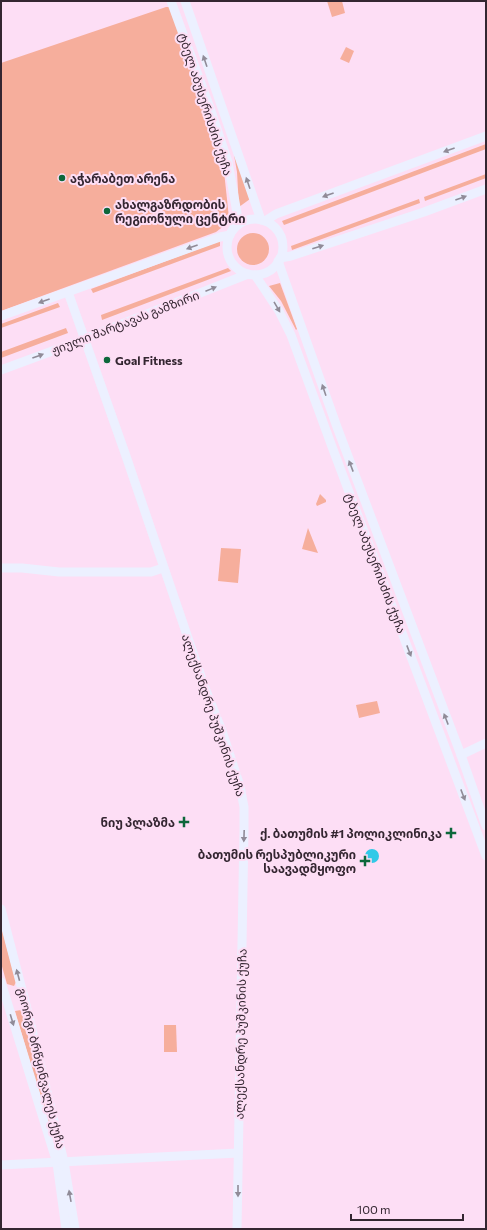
<svg xmlns="http://www.w3.org/2000/svg" width="487" height="1230" viewBox="0 0 487 1230" font-family="Commissioner,'Noto Sans Georgian',sans-serif">
<style>
.green{fill:#f6ae9c}
.water{fill:#31c9e7}
.lines{fill:none;stroke-linecap:round;stroke-linejoin:round}
.secondary{stroke:#ecf0ff;stroke-width:9}
.oneway{fill:#908b98}
.poi-dot{fill:#0c673a;stroke:#fddef5;stroke-width:1.5}
.labels{text-anchor:middle;dominant-baseline:central;stroke-width:4;stroke-linejoin:round;paint-order:stroke}
.street-label{font-size:12px;fill:#342631;stroke:#fddef5}
.poi-label{font-size:12px;font-weight:bold;fill:#342631;stroke:#fddef5;text-anchor:start}
</style>
<rect width="100%" height="100%" fill="#fddef5"/>
<!-- green -->
<g class="green">
<path d="M 327,1 L 342,1 L 345,13 L 332,17 Z"/>
<path d="M 166,7 L 170,7 L 223,162 L 229,218 L 225,225 L 216,232 L 1,311 L 1,63 Z"/>
<path d="M 346,47 L 354,51 L 349,63 L 340,59 Z"/>
<path d="M 486,144 L 486,149 L 284,225 L 282,221 Z"/>
<path d="M 234,155 L 235,155 L 250,199 L 239,207 L 237,172 Z"/>
<path d="M 486,174 L 486,178 L 425,201 L 424,197 Z"/>
<path d="M 419,199 L 420,203 L 292,250 L 291,246 Z"/>
<circle cx="253" cy="249" r="16"/>
<path d="M 220,241 L 220,246 L 93,293 L 91,289 Z"/>
<path d="M 228,268 L 231,271 L 102,320 L 101,315 Z"/>
<path d="M 280,283 L 297,329 L 296,330 L 281,301 L 269,286 Z"/>
<path d="M 58,303 L 60,307 L 1,328 L 1,324 Z"/>
<path d="M 66,328 L 68,333 L 1,358 L 1,352 Z"/>
<path d="M 320,494 L 326,500 L 326,502 L 317,506 L 316,504 Z"/>
<path d="M 308,528 L 318,553 L 302,549 Z"/>
<path d="M 221,548 L 241,549 L 238,583 L 218,581 Z"/>
<path d="M 377,701 L 380,713 L 359,718 L 356,705 Z"/>
<path d="M 1,925 L 16,982 L 14,986 L 7,984 L 1,963 Z"/>
<path d="M 21,1010 L 57,1147 L 55,1147 L 15,1011 Z"/>
<path d="M 164,1025 L 176,1025 L 177,1052 L 164,1052 Z"/>
</g>
<!-- water -->
<circle class="water" cx="372" cy="856" r="7"/>
<g class="lines">
<!-- secondary -->
<g class="secondary">
<path d="M 171,1 L 210,108 L 228,162 L 237,213 L 236,223 L 232,231"/>
<path d="M 185,1 L 261,220"/>
<circle cx="255" cy="247" r="28"/>
<path d="M 265,221 L 276,214 L 486,136"/>
<path d="M 280,258 L 291,256 L 424,212 L 486,189"/>
<path d="M 278,261 L 337,427 L 461,755 L 486,826"/>
<path d="M 255,275 L 279,311 L 291,335 L 331,444 L 486,856"/>
<path d="M 68,292 L 126,456 L 205,688 L 222,731 L 240,786 L 244,807 L 244,830 L 237,1229"/>
<path d="M 1,316 L 220,237 L 230,235"/>
<path d="M 1,370 L 74,343 L 248,274"/>
<path d="M 1,568 L 22,568 L 59,572 L 151,572 L 163,568"/>
<path d="M 461,755 L 486,743"/>
<path d="M 1,909 L 26,1005 L 64,1162 L 75,1229"/>
<path d="M 1,982 L 57,1163 L 66,1229"/>
<path d="M 1,1165 L 238,1153"/>
</g>
</g>
<!-- one-way arrows -->
<defs><path id="oneway-solid" d="M-6-.8H1V-3.2L6.5 0L1 3.2V.8H-6Z"/></defs>
<g class="oneway">
<use href="#oneway-solid" transform="translate(205 61) rotate(-109)"/>
<use href="#oneway-solid" transform="translate(449 150) rotate(160)"/>
<use href="#oneway-solid" transform="translate(248 183) rotate(-109)"/>
<use href="#oneway-solid" transform="translate(328 195) rotate(160)"/>
<use href="#oneway-solid" transform="translate(461 198) rotate(-20)"/>
<use href="#oneway-solid" transform="translate(192 247) rotate(160)"/>
<use href="#oneway-solid" transform="translate(318 247) rotate(-18)"/>
<use href="#oneway-solid" transform="translate(211 289) rotate(-22)"/>
<use href="#oneway-solid" transform="translate(44 301) rotate(160)"/>
<use href="#oneway-solid" transform="translate(277 307) rotate(60)"/>
<use href="#oneway-solid" transform="translate(38 356) rotate(-20)"/>
<use href="#oneway-solid" transform="translate(324 390) rotate(-109)"/>
<use href="#oneway-solid" transform="translate(351 466) rotate(-111)"/>
<use href="#oneway-solid" transform="translate(409 651) rotate(69)"/>
<use href="#oneway-solid" transform="translate(446 719) rotate(-111)"/>
<use href="#oneway-solid" transform="translate(463 795) rotate(69)"/>
<use href="#oneway-solid" transform="translate(244 836) rotate(92)"/>
<use href="#oneway-solid" transform="translate(18 975) rotate(-105)"/>
<use href="#oneway-solid" transform="translate(12 1020) rotate(73)"/>
<use href="#oneway-solid" transform="translate(238 1191) rotate(90)"/>
<use href="#oneway-solid" transform="translate(70 1196) rotate(-100)"/>
</g>
<!-- markers -->
<g class="poi-dot">
<circle cx="62" cy="178" r="4"/>
<circle cx="107" cy="211" r="4"/>
<circle cx="107" cy="360" r="4"/>
<path d="M182 816h4v4h4v4h-4v4h-4v-4h-4v-4h4z"/>
<path d="M449 827h4v4h4v4h-4v4h-4v-4h-4v-4h4z"/>
<path d="M363 855h4v4h4v4h-4v4h-4v-4h-4v-4h4z"/>
</g>
<g class="labels">
<!-- street labels -->
<g class="street-label">
<text transform="translate(206 104) rotate(72)">ტბელ აბუსერისძის ქუჩა</text>
<text transform="translate(125 322) rotate(-21)">ჟიული შარტავას გამზირი</text>
<text transform="translate(376 563) rotate(69)">ტბელ აბუსერისძის ქუჩა</text>
<text transform="translate(214 715) rotate(71)">ალექსანდრე პუშკინის ქუჩა</text>
<text transform="translate(240 1034) rotate(-89)">ალექსანდრე პუშკინის ქუჩა</text>
<text transform="translate(42 1068) rotate(76)">გიორგი ბრწყინვალეს ქუჩა</text>
</g>
<!-- poi labels -->
<g class="poi-label">
<text x="70" y="178">აჭარაბეთ არენა</text>
<text x="115" y="204">ახალგაზრდობის<tspan x="115" dy="14">რეგიონული ცენტრი</tspan></text>
<text x="115" y="360">Goal Fitness</text>
<text x="175" y="822" text-anchor="end">ნიუ პლაზმა</text>
<text x="442" y="833" text-anchor="end">ქ. ბათუმის #1 პოლიკლინიკა</text>
<text x="356" y="854" text-anchor="end">ბათუმის რესპუბლიკური<tspan x="356" dy="14">საავადმყოფო</tspan></text>
</g>
</g>
<!-- border -->
<rect width="487" height="1230" fill="none" stroke="#342631" stroke-width="4"/>
<!-- scale -->
<path d="M351 1214v6h112v-6" fill="none" stroke="#342631" stroke-width="2"/>
<text x="357" y="1214" font-size="12" fill="#342631" stroke="#fddef5" stroke-width="3" paint-order="stroke">100 m</text>
</svg>
